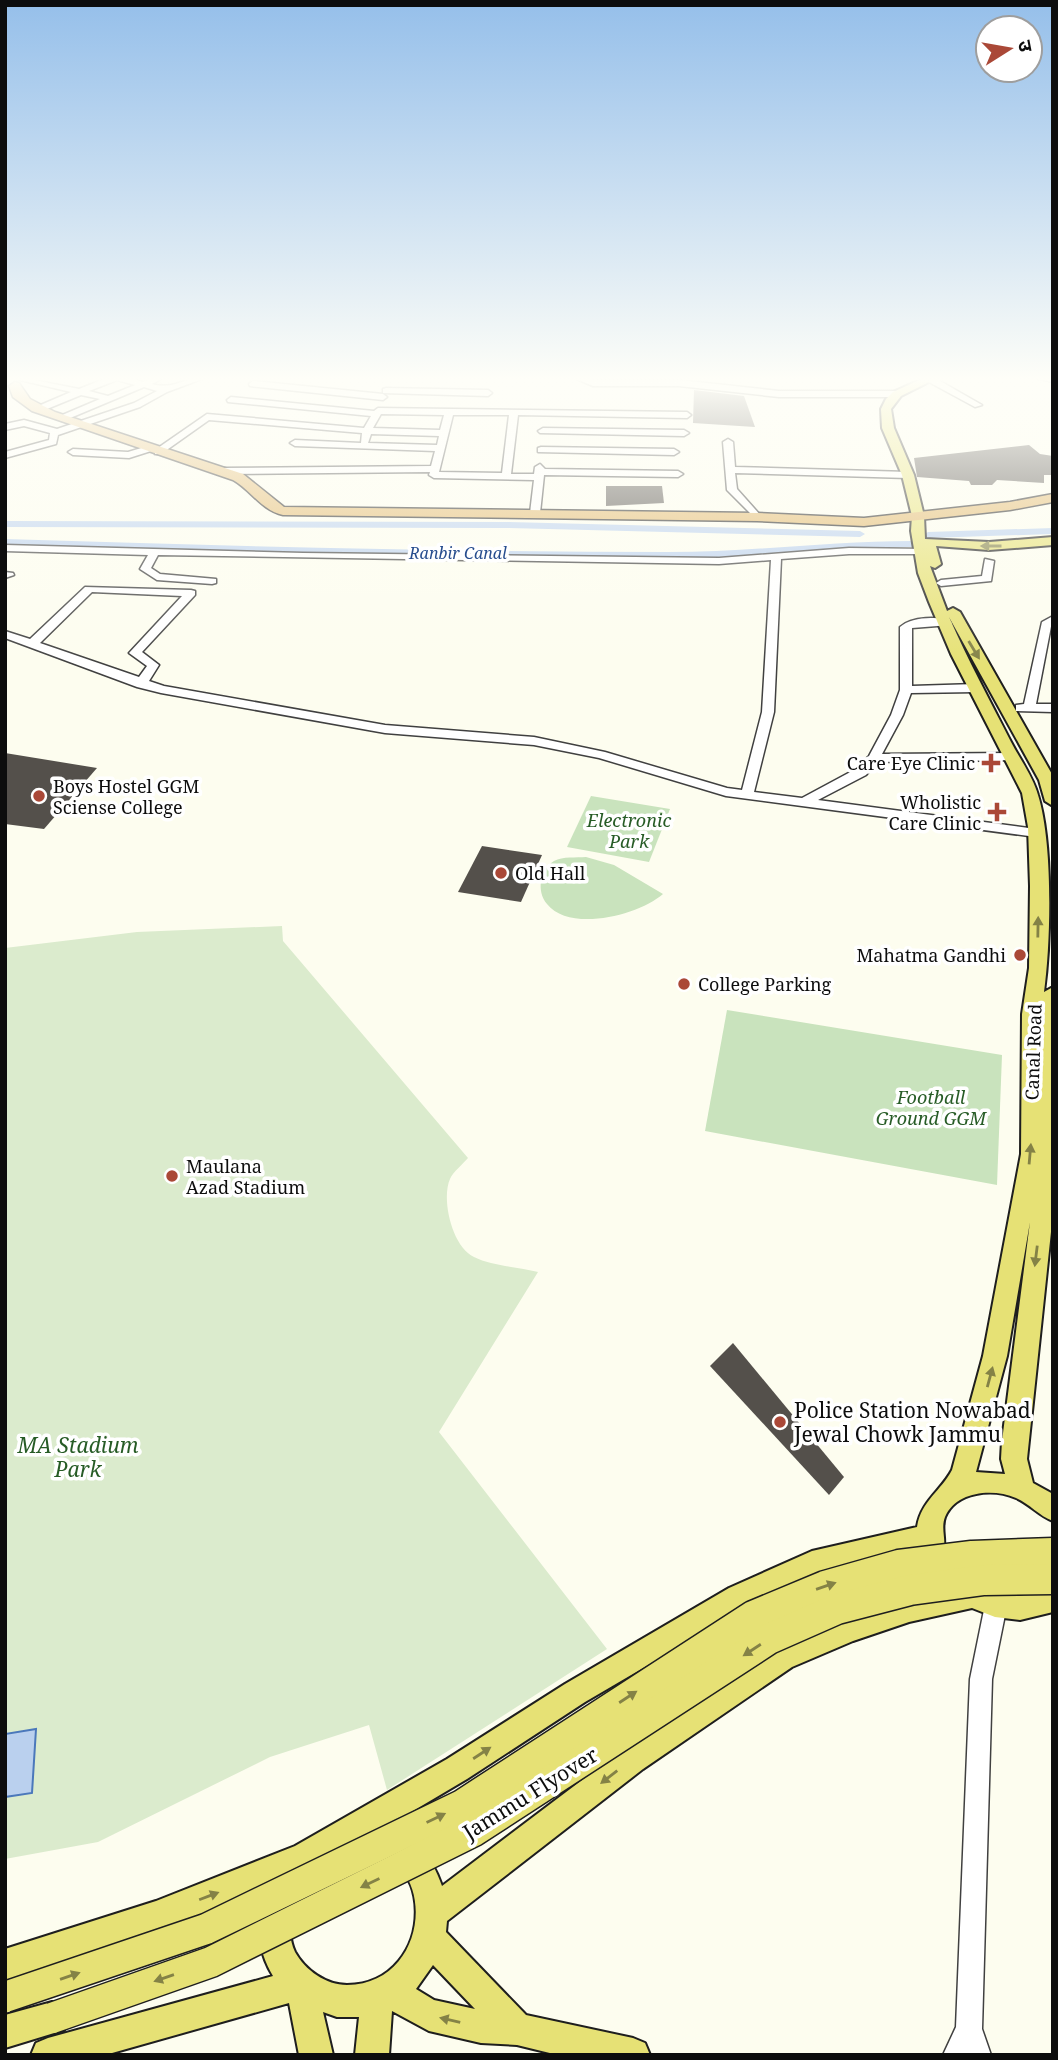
<svg xmlns="http://www.w3.org/2000/svg" width="1058" height="2060" viewBox="0 0 1058 2060" font-family="'Noto Serif','Noto Sans Devanagari',serif">
<style>
.green{fill:#c9e3bd}
.pitch{fill:#dbebcd}
.water{fill:#bad0ee;stroke:#4b78bb;stroke-width:2}
.lines{fill:none;stroke-linecap:round;stroke-linejoin:round}
.canal{fill:#bad0ee;fill-rule:evenodd}
.building{fill:#54504b}
.minor-casing{stroke:#404040;stroke-width:3}
.major-casing{stroke:#1e1e1e;stroke-width:4}
.highway-casing{stroke:#1e1e1e;stroke-width:3}
.minor{fill:#fff;fill-rule:evenodd}
.major{fill:#e6e175;fill-rule:evenodd}
.highway{fill:#e1b769;fill-rule:evenodd}
.major-bridge-casing{stroke:#1e1e1e;stroke-width:33;stroke-linecap:butt}
.major-bridge{stroke:#e6e175;stroke-width:30}
.oneway{fill:#848246}
.poi-dot{fill:#aa4837;stroke:#fff;stroke-width:2.5}
.labels{text-anchor:middle;dominant-baseline:central;stroke-width:7;stroke-linejoin:round;paint-order:stroke}
.far-water-label{font-size:16px;font-style:italic;fill:#274d8e;stroke:#fff}
.poi-label{font-size:18px;fill:#0d0d0d;stroke:#fff;text-anchor:start}
.park-label{font-size:18px;font-style:italic;fill:#275c26;stroke:#fff}
.street-label{font-size:18px;fill:#0d0d0d;stroke:#fff}
.near-poi-label{font-size:21px;fill:#0d0d0d;stroke:#fff;text-anchor:start}
.near-park-label{font-size:21px;font-style:italic;fill:#275c26;stroke:#fff}
.near-street-label{font-size:21px;fill:#0d0d0d;stroke:#fff}
</style>
<rect width="100%" height="100%" fill="#fdfdef"/>
<!-- green -->
<g class="green">
<path d="M 591,796 L 670,809 L 649,862 L 567,847 Z"/>
<path d="M 586,857 L 614,865 L 663,894 C 639,915 570,933 547,904 C 536,891 540,870 554,861 C 563,856 576,858 586,857 Z"/>
<path d="M 727,1010 L 1002,1055 L 997,1185 L 705,1131 Z"/>
</g>
<!-- pitch -->
<path class="pitch" d="M 282,926 L 283,941 L 468,1158 C 463,1164 453,1172 450,1179 C 441,1199 452,1247 474,1257 C 492,1266 518,1267 538,1272 L 439,1432 L 607,1649 L 387,1790 L 369,1725 L 270,1757 L 98,1842 L 5,1859 L 5,948 L 137,932 Z"/>
<!-- water -->
<path class="water" d="M 36,1729 L 32,1793 L 5,1797 L 5,1734 Z"/>
<g class="lines">
<!-- canal -->
<g class="canal">
<path d="M 5,521 L 509,522 L 860,531 L 865,534 L 860,537 L 509,528 L 5,527 Z"/>
<path d="M 1053,528 L 1053,534 L 928,538 L 923,535 L 928,532 Z"/>
<path d="M 5,539 C 226,546 447,552 668,552 C 750,552 831,541 912,541 L 917,544 L 912,547 C 831,547 750,558 668,558 C 447,559 226,552 5,545 Z"/>
</g>
</g>
<!-- building -->
<g class="building">
<path d="M 694,390 L 744,396 L 755,427 L 693,423 Z"/>
<path d="M 1029,445 L 1040,454 L 1053,456 L 1053,475 L 1044,475 L 1044,483 L 997,480 L 992,485 L 971,485 L 969,481 L 917,477 L 914,458 Z"/>
<path d="M 606,486 L 662,486 L 664,503 L 606,506 Z"/>
<path d="M 5,753 L 97,768 L 44,829 L 5,824 Z"/>
<path d="M 482,846 L 542,855 L 521,902 L 458,892 Z"/>
<path d="M 733,1343 L 844,1477 L 829,1495 L 710,1366 Z"/>
</g>
<g class="lines">
<!-- minor casing -->
<g class="minor-casing">
<g id="minor">
<path d="M 19,377 L 79,389 L 109,377 L 126,377 L 143,382 L 154,377 L 165,377 L 152,384 C 175,390 185,377 207,377 L 167,392 L 140,407 L 58,435 L 56,444 L 5,458 L 5,452 L 49,440 L 50,433 L 24,426 L 5,430 L 5,424 L 24,420 L 57,429 L 134,403 L 157,391 L 144,387 L 63,421 L 60,420 L 60,416 L 100,399 L 81,395 L 42,411 L 36,411 L 36,407 L 71,392 L 20,380 ZM 117,380 L 135,385 L 108,396 L 89,391 Z"/>
<path d="M 572,377 L 594,380 L 679,380 L 779,391 L 897,391 L 901,394 L 897,397 L 779,397 L 679,386 L 593,386 Z"/>
<path d="M 927,377 L 933,377 L 982,405 L 975,407 L 927,381 Z"/>
<path d="M 1031,377 L 1053,377 L 1053,382 Z"/>
<path d="M 253,381 L 383,394 L 387,397 L 383,400 L 250,386 L 249,384 Z"/>
<path d="M 386,388 L 488,390 L 492,393 L 488,396 L 383,393 L 383,389 Z"/>
<path d="M 231,397 L 374,411 L 378,408 L 687,412 L 691,415 L 687,418 L 518,415 L 511,474 L 534,474 L 535,467 L 540,464 L 545,469 L 678,471 L 683,474 L 678,477 L 544,475 L 540,513 L 535,516 L 530,513 L 534,480 L 434,478 L 429,475 L 430,472 L 221,474 L 216,471 L 221,468 L 431,466 L 435,451 L 295,446 L 290,443 L 295,440 L 361,443 L 362,433 L 209,420 L 161,454 L 155,454 L 155,450 L 207,414 L 364,428 L 371,416 L 228,402 L 227,400 ZM 381,414 L 444,415 L 440,430 L 373,428 ZM 453,415 L 509,415 L 502,473 L 439,472 ZM 371,434 L 439,436 L 437,445 L 368,443 Z"/>
<path d="M 543,428 L 684,430 L 689,433 L 684,436 L 540,433 L 538,431 Z"/>
<path d="M 728,439 L 733,442 L 735,467 L 908,472 L 913,475 L 908,478 L 735,473 L 737,489 L 762,517 L 757,520 L 727,490 L 723,442 Z"/>
<path d="M 148,446 L 151,447 L 151,451 L 129,458 L 73,455 L 68,452 L 73,449 L 128,452 Z"/>
<path d="M 541,447 L 674,449 L 679,452 L 674,455 L 538,452 L 538,448 Z"/>
<path d="M 5,545 L 303,553 L 719,558 L 849,548 L 926,549 L 927,551 L 922,554 L 849,554 L 781,559 L 774,712 L 754,792 L 802,798 L 856,769 L 869,756 L 891,715 L 900,690 L 900,627 C 911,617 940,615 952,623 L 950,625 L 912,628 L 912,686 L 976,684 L 982,688 L 976,692 L 911,693 L 903,715 L 882,754 L 1013,753 L 1019,757 L 1017,760 L 877,762 L 866,775 L 818,800 L 1036,829 L 1043,833 L 1036,837 L 726,796 L 599,758 L 534,745 L 385,733 L 161,693 L 137,687 L 5,638 L 5,631 L 30,639 L 85,587 L 191,590 L 195,591 L 195,595 L 142,652 L 159,665 L 149,681 L 164,686 L 385,725 L 534,737 L 605,752 L 727,788 L 742,790 L 762,712 L 771,560 L 719,564 L 158,555 L 151,568 L 160,574 L 216,579 L 216,583 L 212,584 L 157,580 L 140,569 L 148,555 L 5,551 ZM 92,592 L 182,596 L 129,653 L 147,666 L 139,677 L 40,643 Z"/>
<path d="M 985,559 L 994,561 L 991,581 L 941,586 L 936,583 L 941,580 L 982,576 Z"/>
<path d="M 5,572 L 13,573 L 14,575 L 5,578 Z"/>
<path d="M 1053,616 L 1036,704 L 1053,704 L 1053,712 L 1016,711 L 1016,705 L 1024,704 L 1042,622 Z"/>
<path d="M 996,1595 L 1004,1598 L 1007,1605 L 992,1679 L 982,2029 L 991,2055 L 943,2055 L 956,2027 L 970,1679 L 985,1605 L 988,1598 Z"/>
</g>
</g>
<!-- major casing -->
<g class="major-casing">
<g id="major">
<path d="M 926,377 L 939,377 L 901,396 L 891,409 L 894,428 L 914,475 L 924,516 L 925,539 L 989,542 L 1053,537 L 1053,545 L 989,550 L 936,546 L 941,564 L 935,568 L 930,566 L 947,611 L 953,608 L 960,612 L 1053,776 L 1053,806 L 1045,801 L 1039,780 L 949,617 C 968,660 990,701 1011,742 C 1020,759 1033,777 1038,795 C 1053,843 1051,941 1044,992 L 1053,987 L 1053,1213 L 1027,1459 L 1033,1483 L 1053,1494 L 1053,1521 C 1039,1516 1030,1504 1016,1498 C 993,1488 956,1491 945,1517 C 940,1530 948,1542 942,1554 L 933,1558 L 924,1554 L 921,1549 L 816,1574 L 749,1606 L 585,1702 L 467,1779 L 386,1827 C 417,1839 431,1855 442,1886 L 623,1749 L 772,1649 L 848,1617 L 909,1598 L 952,1588 L 956,1580 L 965,1577 C 974,1580 982,1587 991,1591 C 1013,1601 1032,1594 1053,1586 L 1053,1612 L 1020,1620 L 995,1617 L 972,1608 L 909,1622 L 853,1641 L 792,1667 L 643,1769 L 447,1921 L 446,1932 L 526,2015 L 633,2038 L 645,2043 L 650,2055 L 558,2055 L 517,2045 L 481,2043 L 429,2031 L 392,2011 L 389,2055 L 355,2055 L 359,2017 L 337,2017 L 323,2012 L 333,2055 L 299,2055 L 289,2003 L 105,2055 L 31,2055 L 36,2043 L 48,2038 L 273,1976 C 262,1958 254,1931 263,1911 L 274,1906 L 285,1911 C 290,1924 289,1940 295,1952 C 305,1970 326,1985 347,1985 C 439,1984 440,1832 342,1854 C 313,1860 308,1894 283,1904 L 272,1900 L 268,1889 L 119,1946 L 5,1981 L 5,1949 L 156,1901 L 295,1846 L 447,1759 L 565,1684 L 729,1588 L 812,1551 L 917,1527 C 921,1501 941,1491 952,1470 L 983,1356 L 1021,1154 L 1022,1014 L 1029,968 L 1030,886 L 1028,827 L 1022,793 L 951,654 L 929,602 L 918,573 L 911,531 L 912,516 L 902,475 L 882,428 L 881,409 L 886,399 L 893,392 ZM 1030,1222 L 1002,1441 L 1001,1459 L 1005,1474 L 976,1472 L 1007,1356 ZM 433,1965 L 475,2009 L 434,2000 L 416,1989 Z"/>
<path d="M 52,2002 L 64,2006 L 68,2018 L 64,2030 L 5,2048 L 5,2015 Z"/>
</g>
</g>
<!-- highway casing -->
<g class="highway-casing">
<path id="highway" d="M 15,382 L 19,383 L 30,399 L 55,412 L 243,474 L 284,507 L 757,513 L 864,518 L 1010,502 L 1053,494 L 1053,502 L 1010,510 L 864,526 L 757,521 L 283,515 C 261,510 252,491 233,480 L 32,411 L 13,397 L 9,386 Z"/>
</g>
<!-- minor -->
<use href="#minor" class="minor"/>
<!-- major -->
<use href="#major" class="major"/>
<!-- highway -->
<use href="#highway" class="highway"/>
<!-- major-bridge casing -->
<g class="major-bridge-casing">
<g id="major-bridge">
<path d="M 5,1997 L 206,1929 L 462,1805 L 753,1616 L 825,1586 L 899,1565 L 972,1556 L 1053,1553"/>
<path d="M 52,2018 L 211,1962 L 474,1831 L 769,1639 L 837,1609 L 910,1590 L 984,1580 L 1053,1579"/>
</g>
</g>
<!-- major-bridge -->
<use href="#major-bridge" class="major-bridge"/>
</g>
<!-- one-way arrows -->
<defs><path id="oneway-solid" d="M-6-.8H1V-3.2L6.5 0L1 3.2V.8H-6Z" transform="scale(1.75)"/></defs>
<g class="oneway">
<use href="#oneway-solid" transform="translate(991 546) rotate(180)"/>
<use href="#oneway-solid" transform="translate(974 650) rotate(59)"/>
<use href="#oneway-solid" transform="translate(1038 927) rotate(-89)"/>
<use href="#oneway-solid" transform="translate(1030 1154) rotate(-85)"/>
<use href="#oneway-solid" transform="translate(1036 1256) rotate(97)"/>
<use href="#oneway-solid" transform="translate(990 1377) rotate(-75)"/>
<use href="#oneway-solid" transform="translate(826 1586) rotate(-19)"/>
<use href="#oneway-solid" transform="translate(752 1650) rotate(147)"/>
<use href="#oneway-solid" transform="translate(628 1697) rotate(-33)"/>
<use href="#oneway-solid" transform="translate(482 1753) rotate(-33)"/>
<use href="#oneway-solid" transform="translate(609 1777) rotate(142)"/>
<use href="#oneway-solid" transform="translate(436 1818) rotate(-26)"/>
<use href="#oneway-solid" transform="translate(370 1883) rotate(154)"/>
<use href="#oneway-solid" transform="translate(209 1896) rotate(-21)"/>
<use href="#oneway-solid" transform="translate(70 1976) rotate(-19)"/>
<use href="#oneway-solid" transform="translate(164 1978) rotate(161)"/>
<use href="#oneway-solid" transform="translate(450 2020) rotate(-167)"/>
</g>
<!-- sky -->
<linearGradient id="sky" x2="0" y2="1"><stop stop-color="#95bfea"/><stop offset="0.57" stop-color="#fefef8"/><stop offset="1" stop-color="#fefef8" stop-opacity="0"/></linearGradient>
<rect width="1058" height="665" fill="url(#sky)"/>
<!-- markers -->
<g class="poi-dot">
<path d="M987.5 752.5h7v7h7v7h-7v7h-7v-7h-7v-7h7z"/>
<circle cx="39" cy="796" r="7"/>
<path d="M993.5 801.5h7v7h7v7h-7v7h-7v-7h-7v-7h7z"/>
<circle cx="501" cy="873" r="7"/>
<circle cx="1020" cy="955" r="7"/>
<circle cx="684" cy="984" r="7"/>
<circle cx="172" cy="1176" r="7"/>
<circle cx="780" cy="1422" r="7"/>
</g>
<g class="labels">
<!-- far-water labels -->
<g class="far-water-label">
<text x="458" y="553">Ranbir Canal</text>
</g>
<!-- poi labels -->
<g class="poi-label">
<text x="975" y="763" text-anchor="end">Care Eye Clinic</text>
<text x="53" y="786">Boys Hostel GGM<tspan x="53" dy="21">Sciense College</tspan></text>
<text x="981" y="802" text-anchor="end">Wholistic<tspan x="981" dy="21">Care Clinic</tspan></text>
<text x="515" y="873">Old Hall</text>
<text x="1006" y="955" text-anchor="end">Mahatma Gandhi</text>
<text x="698" y="984">College Parking</text>
<text x="186" y="1166">Maulana<tspan x="186" dy="21">Azad Stadium</tspan></text>
</g>
<!-- park labels -->
<g class="park-label">
<text x="629" y="820">Electronic<tspan x="629" dy="21">Park</tspan></text>
<text x="931" y="1097">Football<tspan x="931" dy="21">Ground GGM</tspan></text>
</g>
<!-- street labels -->
<g class="street-label">
<text transform="translate(1033 1052) rotate(-88)">Canal Road</text>
</g>
<!-- near-poi labels -->
<g class="near-poi-label">
<text x="794" y="1410">Police Station Nowabad<tspan x="794" dy="24">Jewal Chowk Jammu</tspan></text>
</g>
<!-- near-park labels -->
<g class="near-park-label">
<text x="78" y="1445">MA Stadium<tspan x="78" dy="24">Park</tspan></text>
</g>
<!-- near-street labels -->
<g class="near-street-label">
<text transform="translate(530 1793) rotate(-32)">Jammu Flyover</text>
</g>
</g>
<!-- border -->
<rect width="1058" height="2060" fill="none" stroke="#0d0d0d" stroke-width="14"/>
<!-- north arrow -->
<g transform="translate(1009 49) rotate(79)"><circle r="33" fill="#ffffff" stroke="#9e9e9e" stroke-width="2"/>
<path d="M0-5L12 26L0 18L-12 26Z" fill="#aa4837"/>
<text y="-10" font-size="19" font-weight="bold" text-anchor="middle" fill="#0d0d0d">उ</text>
</g>
</svg>
